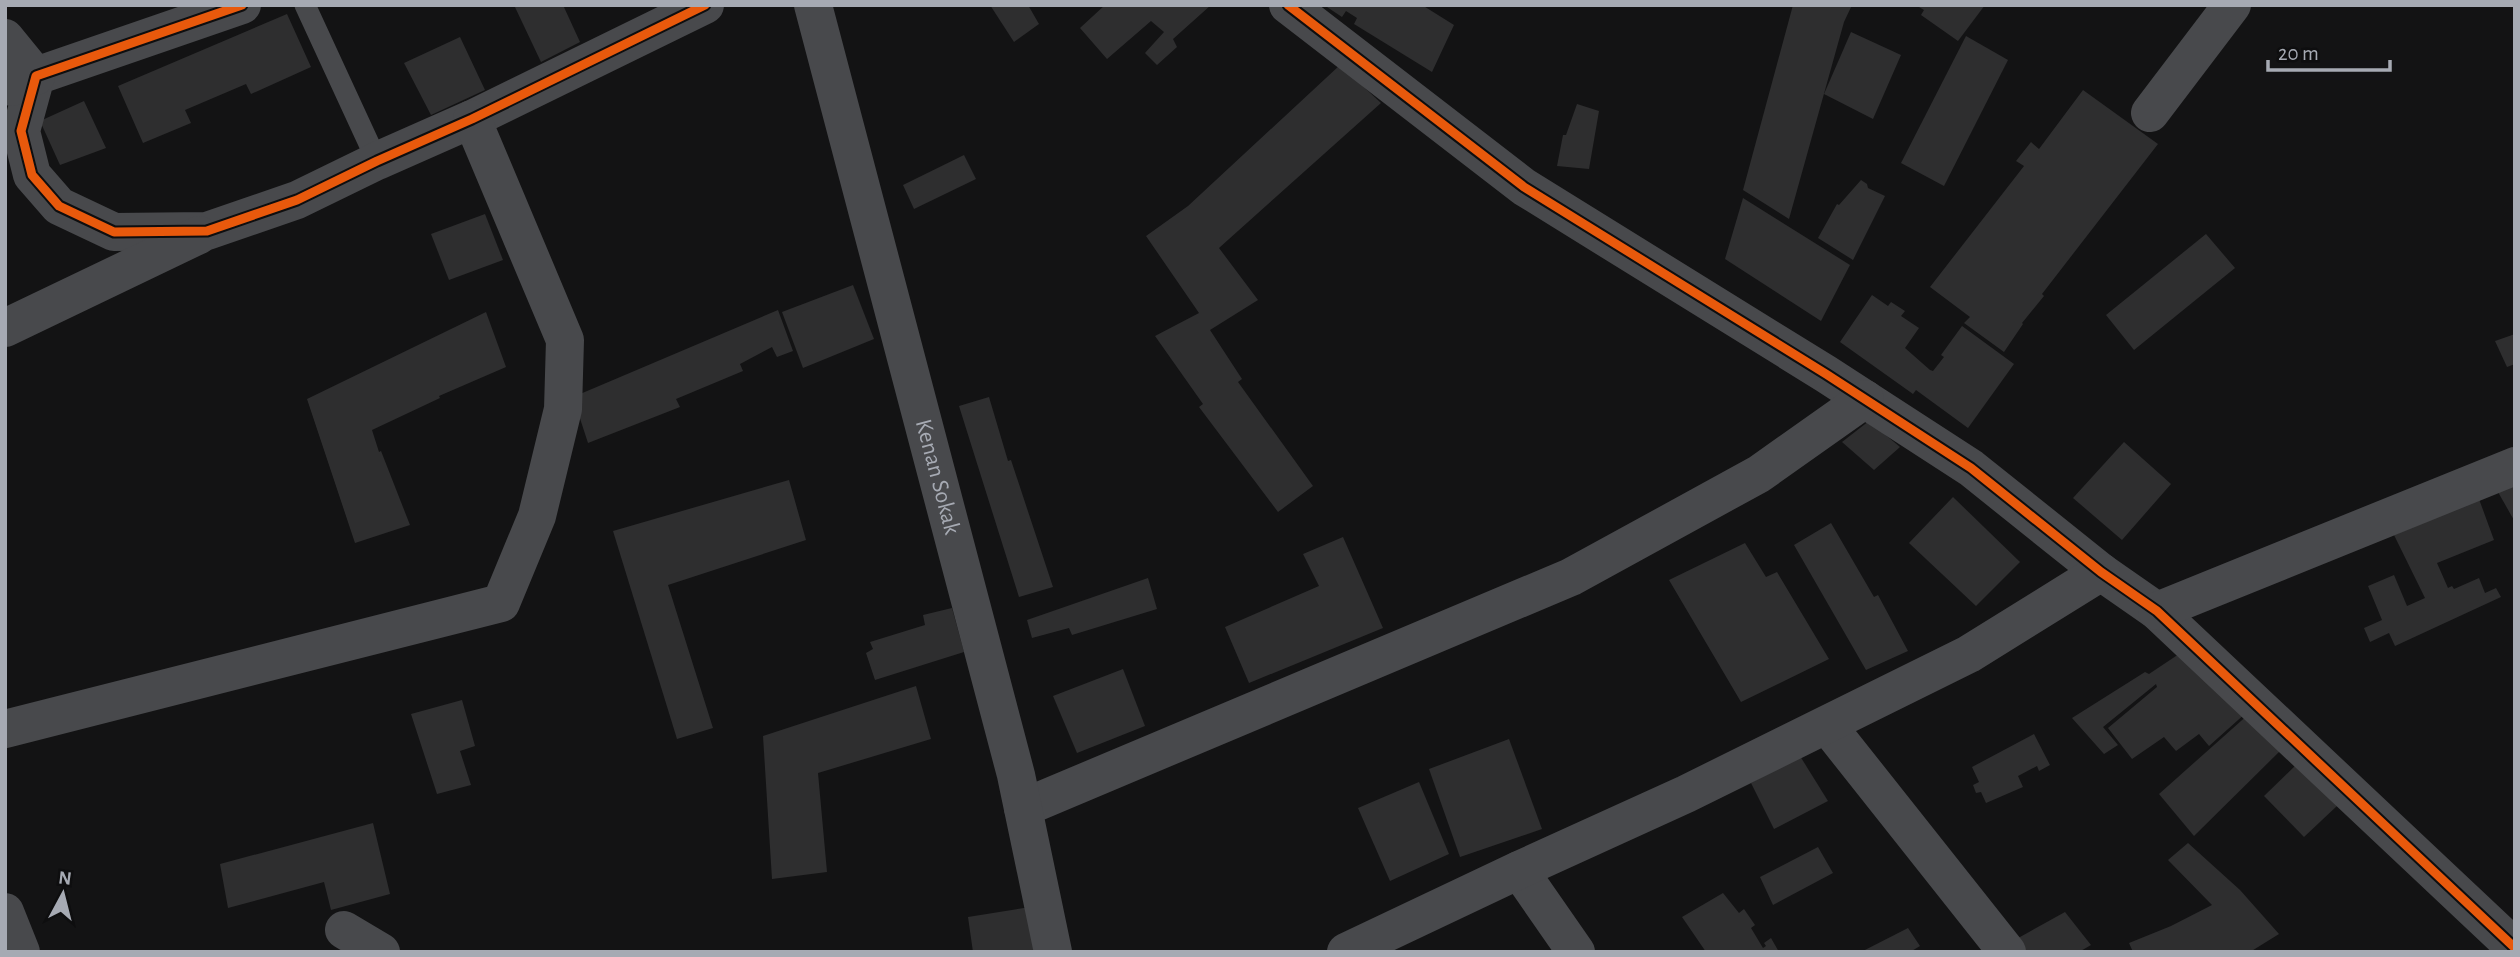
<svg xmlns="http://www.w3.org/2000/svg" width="2520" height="957" viewBox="0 0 2520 957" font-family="'Alegreya Sans',sans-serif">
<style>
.building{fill:#2e2e2f}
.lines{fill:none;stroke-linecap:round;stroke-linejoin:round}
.service{stroke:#48494c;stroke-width:21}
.minor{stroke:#48494c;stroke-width:38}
.tertiary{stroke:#48494c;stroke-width:38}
.cycleway-casing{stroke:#0e0e0f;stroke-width:13}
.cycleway{stroke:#e8590c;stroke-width:9}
.labels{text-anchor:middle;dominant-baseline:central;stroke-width:5;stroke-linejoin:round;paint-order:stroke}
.street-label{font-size:24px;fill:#a6aab3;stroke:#0e0e0f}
</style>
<rect width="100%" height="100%" fill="#131314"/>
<!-- building -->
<g class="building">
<path d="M 514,5 L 563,5 L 580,42 L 541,62 Z"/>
<path d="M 990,5 L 1028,5 L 1039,24 L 1014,42 Z"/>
<path d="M 1105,5 L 1211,5 L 1173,39 L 1177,47 L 1157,65 L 1145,53 L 1164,32 L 1151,21 L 1107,59 L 1080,28 Z"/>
<path d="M 1328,5 L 1422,5 L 1454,25 L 1432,72 L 1354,24 L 1357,18 L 1346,11 L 1342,17 L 1327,7 Z"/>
<path d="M 1793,5 L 1852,5 L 1844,22 L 1789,219 L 1743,190 Z"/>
<path d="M 1920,5 L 1985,5 L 1958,41 L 1921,15 L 1924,10 L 1919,7 Z"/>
<path d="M 287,14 L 311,67 L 251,94 L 246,84 L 185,110 L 191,123 L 143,143 L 118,86 Z"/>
<path d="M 1851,32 L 1901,55 L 1873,119 L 1824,94 Z"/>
<path d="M 1966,36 L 2008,60 L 1944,186 L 1901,163 Z"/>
<path d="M 460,37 L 485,90 L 431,115 L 404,63 Z"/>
<path d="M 1340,65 L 1381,103 L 1219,248 L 1258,300 L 1210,330 L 1242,379 L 1238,382 L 1313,486 L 1278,512 L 1199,407 L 1203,404 L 1155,336 L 1199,313 L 1146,236 L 1188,206 Z"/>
<path d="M 2083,90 L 2158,144 L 2042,294 L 2044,296 L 2022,323 L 2023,324 L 2004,352 L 1964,323 L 1970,317 L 1930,287 L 2024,166 L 2016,161 L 2031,142 L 2039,149 Z"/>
<path d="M 84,101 L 106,148 L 60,165 L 40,121 Z"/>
<path d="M 1577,104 L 1599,111 L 1589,169 L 1557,166 L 1563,135 L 1566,135 Z"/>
<path d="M 964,155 L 976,179 L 914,209 L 903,185 Z"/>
<path d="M 1861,180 L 1867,184 L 1868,188 L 1885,196 L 1853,260 L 1818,238 L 1837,204 L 1839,205 Z"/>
<path d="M 1743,198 L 1850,265 L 1821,321 L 1725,259 Z"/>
<path d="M 485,214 L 503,260 L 449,280 L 431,234 Z"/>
<path d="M 2206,234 L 2235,268 L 2134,350 L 2106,315 Z"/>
<path d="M 853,285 L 874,339 L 803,368 L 782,312 Z"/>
<path d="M 1872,295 L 1888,306 L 1891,302 L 1905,311 L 1901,316 L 1919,328 L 1905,348 L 1930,370 L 1933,371 L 1944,357 L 1941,355 L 1962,326 L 2014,364 L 1968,428 L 1916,390 L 1913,394 L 1840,342 Z"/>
<path d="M 778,310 L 793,351 L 777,357 L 772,347 L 740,364 L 743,371 L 676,399 L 680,407 L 588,443 L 573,397 Z"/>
<path d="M 486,312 L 506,367 L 439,396 L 440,398 L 372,430 L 379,452 L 381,451 L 410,525 L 355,543 L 307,399 Z"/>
<path d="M 2515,334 L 2515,364 L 2507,367 L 2495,341 Z"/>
<path d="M 989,397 L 1008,461 L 1011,460 L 1053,587 L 1019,597 L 959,406 Z"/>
<path d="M 1869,421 L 1900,447 L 1874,470 L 1842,442 Z"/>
<path d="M 2124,442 L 2171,484 L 2122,540 L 2073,498 Z"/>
<path d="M 789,480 L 806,540 L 668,585 L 713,728 L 677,739 L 613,531 Z"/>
<path d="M 2515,484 L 2515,522 L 2498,492 Z"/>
<path d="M 1953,497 L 2020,562 L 1976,606 L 1909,543 Z"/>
<path d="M 2479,499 L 2494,540 L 2437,563 L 2448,588 L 2452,586 L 2454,589 L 2479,578 L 2485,593 L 2496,588 L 2501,597 L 2395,646 L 2389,633 L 2370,642 L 2364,628 L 2382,620 L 2368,586 L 2394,575 L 2407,606 L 2425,598 L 2394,535 Z"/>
<path d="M 1831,523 L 1874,597 L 1878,595 L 1908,651 L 1866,670 L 1794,545 Z"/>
<path d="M 1343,537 L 1383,628 L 1249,683 L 1225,627 L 1319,586 L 1303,554 Z"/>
<path d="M 1745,543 L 1766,577 L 1777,572 L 1829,659 L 1741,702 L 1669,580 Z"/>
<path d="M 1148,578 L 1157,609 L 1072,635 L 1069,628 L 1032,638 L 1027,620 Z"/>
<path d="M 952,608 L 964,652 L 875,680 L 866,653 L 873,649 L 870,642 L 925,625 L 923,615 Z"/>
<path d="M 2179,654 L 2247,712 L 2209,746 L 2199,734 L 2176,751 L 2164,737 L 2132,759 L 2108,728 L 2157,687 L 2156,684 L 2103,727 L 2118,745 L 2104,754 L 2072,718 L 2145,672 L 2149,674 Z"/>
<path d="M 1123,669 L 1145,726 L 1077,753 L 1053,696 Z"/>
<path d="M 916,686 L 931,739 L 818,773 L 827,872 L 772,879 L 763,736 Z"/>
<path d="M 462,700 L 475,746 L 460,751 L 471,785 L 437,794 L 411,714 Z"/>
<path d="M 2250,713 L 2281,750 L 2194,836 L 2159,794 Z"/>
<path d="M 2034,734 L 2050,765 L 2039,771 L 2037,766 L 2018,776 L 2023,787 L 1986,803 L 1981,792 L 1976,793 L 1973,785 L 1979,782 L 1972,767 Z"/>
<path d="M 1509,739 L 1542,829 L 1460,857 L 1429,769 Z"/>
<path d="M 1800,756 L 1828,801 L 1774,829 L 1751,783 Z"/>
<path d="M 2298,763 L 2338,805 L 2304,837 L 2264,796 Z"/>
<path d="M 1419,782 L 1449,854 L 1390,881 L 1358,808 Z"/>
<path d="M 373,823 L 390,894 L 331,910 L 324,882 L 228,908 L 220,864 Z"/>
<path d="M 2188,843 L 2240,890 L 2279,934 L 2250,952 L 2133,952 L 2129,943 L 2171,926 L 2212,905 L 2168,860 Z"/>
<path d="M 1818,847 L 1833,873 L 1773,905 L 1760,877 Z"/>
<path d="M 1723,893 L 1739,913 L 1744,909 L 1755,925 L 1751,928 L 1763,948 L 1766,946 L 1764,943 L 1771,938 L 1779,952 L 1706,952 L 1682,917 Z"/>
<path d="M 1036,906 L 1042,952 L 973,952 L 968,917 Z"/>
<path d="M 2065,912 L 2091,945 L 2079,952 L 2018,952 L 2011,942 Z"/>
<path d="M 1908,928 L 1920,946 L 1910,952 L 1861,952 Z"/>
</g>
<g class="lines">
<!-- service -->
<path class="service" d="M 305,5 L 377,161"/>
<!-- minor -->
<g class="minor">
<path d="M 242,5 L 36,76 L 21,131 L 32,175 L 59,206 L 114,232 L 207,231 L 297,200 L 377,161 L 472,119 L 705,5"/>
<path d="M 1288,5 L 1524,187 L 1826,374 L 1971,468 L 2101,572 L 2157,611 L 2515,948"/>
<path d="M 5,38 L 36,76 L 12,87"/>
<path d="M 2150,113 L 2232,5"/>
<path d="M 5,328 L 199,235"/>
<path d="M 2157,611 L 2515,466"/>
<path d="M 1827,725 L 2007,952"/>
<path d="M 5,729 L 501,603 L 537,516 L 563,409 L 565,340 L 472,119"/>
<path d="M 1023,808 L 1571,577 L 1759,474 L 1865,399"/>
<path d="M 1519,870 L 1576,952"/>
<path d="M 5,912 L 21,952"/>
<path d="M 344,930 L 381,952"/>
<path d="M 1346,952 L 1519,870 L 1686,794 L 1969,654 L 2101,572"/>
</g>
<!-- tertiary -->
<path class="tertiary" id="s1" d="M 813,5 L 1016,775 L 1053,952"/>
<!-- cycleway casing -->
<g class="cycleway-casing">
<g id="cycleway">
<path d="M 242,5 L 36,76 L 21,131 L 32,175 L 59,206 L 114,232 L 207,231 L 297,200 L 377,161 L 472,119 L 705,5"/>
<path d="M 1288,5 L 1524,187 L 1826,374 L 1971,468 L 2101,572 L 2157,611 L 2515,948"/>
</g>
</g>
<!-- cycleway -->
<use href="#cycleway" class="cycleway"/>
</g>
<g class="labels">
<!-- street labels -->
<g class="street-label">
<text stroke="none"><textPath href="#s1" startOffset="488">Kenan Sokak</textPath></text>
</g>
</g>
<!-- border -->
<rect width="2520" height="957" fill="none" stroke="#a6aab3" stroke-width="14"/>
<!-- north arrow -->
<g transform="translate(63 894) rotate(7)" stroke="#0e0e0f" stroke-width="5" paint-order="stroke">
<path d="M0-5L12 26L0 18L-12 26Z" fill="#a6aab3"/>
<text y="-10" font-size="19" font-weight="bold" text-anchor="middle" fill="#a6aab3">N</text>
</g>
<!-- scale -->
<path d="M2268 60v10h122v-10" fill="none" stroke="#a6aab3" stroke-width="3.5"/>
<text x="2278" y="60" font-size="21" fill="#a6aab3" stroke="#0e0e0f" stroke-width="5" paint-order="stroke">20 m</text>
</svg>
